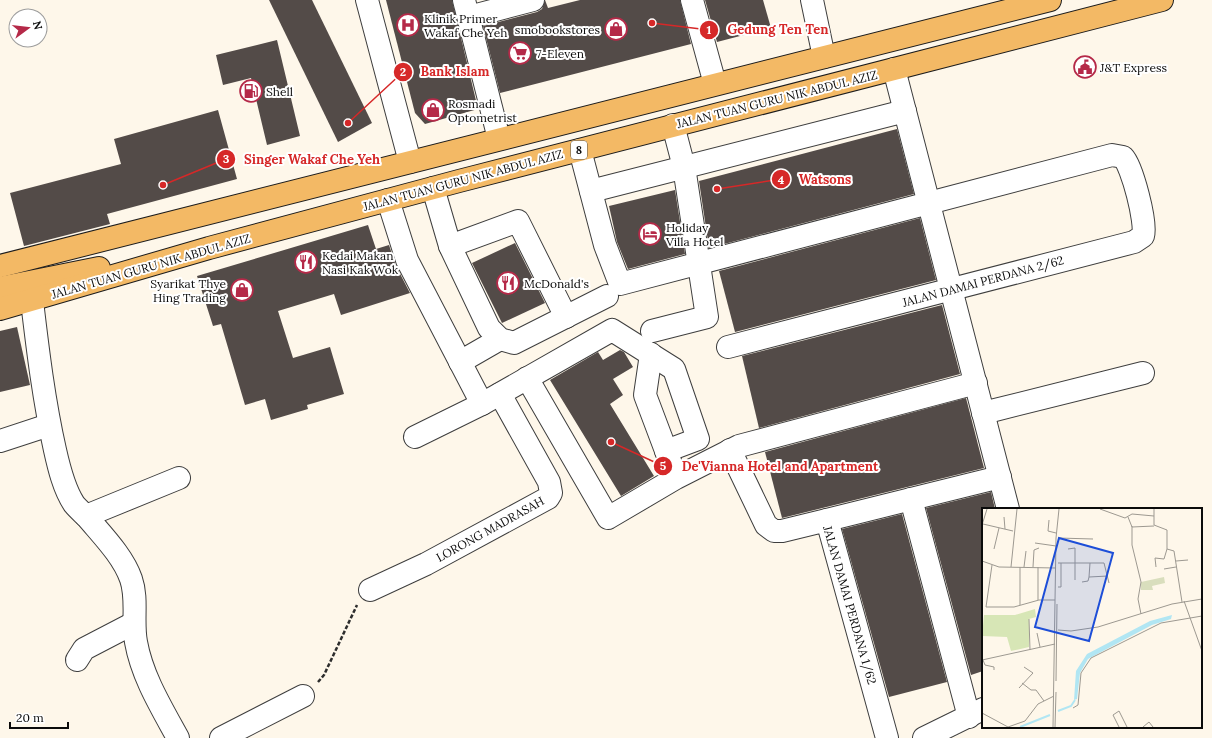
<svg xmlns="http://www.w3.org/2000/svg" width="1212" height="738" viewBox="0 0 1212 738" font-family="Lora,serif">
<style>
.building{fill:#534b48}
.lines{fill:none;stroke-linecap:round;stroke-linejoin:round}
.minor-casing{stroke:#3e3e3e;stroke-width:24}
.major-casing{stroke:#1c1c1c;stroke-width:24}
.path{stroke:#2d2d2d;stroke-width:2.5;stroke-dasharray:4 2;stroke-linecap:butt}
.minor{stroke:#fff;stroke-width:22}
.major{stroke:#f3b965;stroke-width:22}
.labels{text-anchor:middle;dominant-baseline:central;stroke-width:4;stroke-linejoin:round;paint-order:stroke}
.shield{fill:#fff;stroke:#545454;stroke-width:1}
.shield-label{font-size:11px;font-weight:bold;fill:#0b0b0b}
.poi-label{font-size:12px;fill:#0b0b0b;stroke:#fff;text-anchor:start}
.street-label{font-size:12px;fill:#0b0b0b;stroke:#fff}
.inset-river{fill:none;stroke:#b1e6f3;stroke-width:2}
.inset-road{fill:none;stroke:#9d9991;stroke-width:1}
.view{fill:#1d4ed8;fill-opacity:0.15;stroke:#1d4ed8;stroke-width:2}
.inset-edge{fill:none;stroke:#0b0b0b;stroke-width:2}
.leader{fill:none;stroke:#d62828;stroke-width:1.5}
.callout-dot{fill:#d62828;stroke:#fff;stroke-width:1.5}
.mark-label{font-size:12px;text-anchor:middle;font-weight:bold;fill:#fff}
.callout-label{font-size:13px;text-anchor:middle;font-weight:bold;fill:#d62828;stroke:#fff;stroke-width:4;stroke-linejoin:round;paint-order:stroke}
</style>
<rect width="100%" height="100%" fill="#fef7ea"/>
<!-- building -->
<g class="building">
<path d="M 269,0 L 312,0 L 372,123 L 338,142 Z"/>
<path d="M 386,0 L 452,0 L 478,109 L 425,124 L 415,113 Z"/>
<path d="M 545,0 L 548,8 L 580,0 L 680,0 L 691,44 L 500,93 L 483,26 L 537,12 L 542,9 Z"/>
<path d="M 705,0 L 763,0 L 771,28 L 717,42 Z"/>
<path d="M 277,40 L 300,136 L 267,145 L 251,78 L 223,85 L 216,55 Z"/>
<path d="M 218,110 L 237,179 L 107,214 L 110,224 L 24,246 L 10,193 L 121,164 L 114,139 Z"/>
<path d="M 897,129 L 914,194 L 709,248 L 699,181 Z"/>
<path d="M 675,190 L 685,254 L 628,269 L 617,242 L 609,206 Z"/>
<path d="M 920,218 L 936,280 L 735,332 L 719,271 Z"/>
<path d="M 368,225 L 376,249 L 389,245 L 396,266 L 410,293 L 341,315 L 334,294 L 278,311 L 293,358 L 330,347 L 344,394 L 307,405 L 308,409 L 271,420 L 265,399 L 245,405 L 221,324 L 213,326 L 197,276 Z"/>
<path d="M 515,243 L 545,303 L 502,323 L 472,263 Z"/>
<path d="M 942,305 L 960,374 L 759,428 L 742,356 Z"/>
<path d="M 17,327 L 30,385 L 0,392 L 0,331 Z"/>
<path d="M 620,350 L 624,352 L 633,367 L 613,379 L 623,395 L 610,404 L 654,476 L 621,496 L 550,380 L 598,352 L 603,360 Z"/>
<path d="M 966,398 L 984,468 L 782,518 L 765,452 Z"/>
<path d="M 991,492 L 995,509 L 983,509 L 983,671 L 971,675 L 926,508 Z"/>
<path d="M 902,514 L 947,682 L 889,697 L 842,529 Z"/>
</g>
<g class="lines">
<!-- minor casing -->
<g class="minor-casing">
<g id="minor">
<path d="M 367,0 L 410,162"/>
<path d="M 464,0 L 499,139"/>
<path d="M 692,0 L 715,84"/>
<path d="M 812,0 L 824,57"/>
<path d="M 469,17 L 533,0"/>
<path d="M 894,69 L 1008,509"/>
<path d="M 580,150 L 605,245 L 620,284 L 1112,155 L 1123,157 C 1132,166 1147,223 1143,236 L 1134,242 L 728,347"/>
<path d="M 433,188 L 450,246 L 489,328 L 500,339 L 514,343 L 607,296"/>
<path d="M 591,191 L 905,111"/>
<path d="M 388,200 L 407,260 L 482,404 L 612,330 L 674,369 L 698,439 L 666,451"/>
<path d="M 450,246 L 518,221 L 566,317"/>
<path d="M 32,301 C 38,352 44,401 55,450 C 59,468 64,489 74,504 C 78,509 83,513 87,517 C 102,535 123,556 131,579 C 138,599 132,621 136,642 C 142,676 161,707 178,738"/>
<path d="M 652,331 L 707,317 L 684,167 L 673,125"/>
<path d="M 651,354 L 645,395 L 671,464"/>
<path d="M 460,362 L 500,339"/>
<path d="M 527,378 L 608,518 L 676,478 L 739,446 L 976,383"/>
<path d="M 983,413 L 1143,373"/>
<path d="M 415,437 L 482,404"/>
<path d="M 0,441 L 49,425"/>
<path d="M 730,450 L 766,525 L 774,531 L 782,531 L 827,520 L 887,738"/>
<path d="M 911,499 L 969,717"/>
<path d="M 86,516 L 179,478"/>
<path d="M 827,520 L 1000,477"/>
<path d="M 370,590 L 426,564 L 548,498 L 551,493 L 549,482 L 500,394"/>
<path d="M 77,660 L 84,649 L 134,623"/>
<path d="M 221,738 L 303,696"/>
<path d="M 924,738 L 983,709"/>
</g>
</g>
<!-- major casing -->
<g class="major-casing">
<g id="major">
<path d="M 0,266 L 1050,0"/>
<path d="M 0,288 L 99,268"/>
<path d="M 0,309 L 209,248 L 459,181 L 1162,0"/>
</g>
</g>
<!-- path -->
<path class="path" d="M 318,682 L 324,675 L 357,605"/>
<!-- minor -->
<use href="#minor" class="minor"/>
<!-- major -->
<use href="#major" class="major"/>
</g>
<!-- icons -->
<defs>
<g id="hospital-ring" transform="scale(1.15)"><circle r="9.5" fill="#fff" stroke="#b52948" stroke-width="1.5"/><path d="M-5-5h3v3.5h4V-5h3V5h-3V1.5h-4V5h-3Z" fill="#b52948"/></g>
<g id="shop-ring" transform="scale(1.15)"><circle r="9.5" fill="#fff" stroke="#b52948" stroke-width="1.5"/><path d="M-5-2.5h2.3a2.7 3.5 0 0 1 5.4 0H5L5.5 6h-11ZM-1.5-2.5h3a1.5 2.3 0 0 0-3 0Z" fill="#b52948"/></g>
<g id="supermarket-ring" transform="scale(1.15)"><circle r="9.5" fill="#fff" stroke="#b52948" stroke-width="1.5"/><path d="M-6-5.5h2.5l.6 2H6L4.5 2H-2.5L-4.4-4H-6ZM-1.5 3.2a1.3 1.3 0 1 0 .1 0ZM3 3.2a1.3 1.3 0 1 0 .1 0Z" fill="#b52948"/></g>
<g id="civic-ring" transform="scale(1.15)"><circle r="9.5" fill="#fff" stroke="#b52948" stroke-width="1.5"/><path d="M-.6-6.5H3V-4.5H.6V-3L4-1V1h2V6H-6V1h2V-1L-.6-3ZM-1.2 2.5V6h2.4V2.5Z" fill="#b52948"/></g>
<g id="fuel-ring" transform="scale(1.15)"><circle r="9.5" fill="#fff" stroke="#b52948" stroke-width="1.5"/><path d="M-5.5-6h7V0h2V4h1.3V-2.5L3-4.5l.8-.8L6-3V5H2.5V1h-1V6h-7ZM-4.2-4.7v3.2H.2V-4.7Z" fill="#b52948"/></g>
<g id="hotel-ring" transform="scale(1.15)"><circle r="9.5" fill="#fff" stroke="#b52948" stroke-width="1.5"/><path d="M-6-4.5h1.5V1H6V5H4.5V3h-9V5H-6ZM-4 0a1.8 1.8 0 1 1 3.6 0ZM.5 0V-2.5h3Q6-2.5 6 0Z" fill="#b52948"/></g>
<g id="restaurant-ring" transform="scale(1.15)"><circle r="9.5" fill="#fff" stroke="#b52948" stroke-width="1.5"/><path d="M-5-6h1v4h1v-4h1v4h1v-4h1v5L-1.5 .5V6h-2V.5L-5-1ZM5-6V6H3V1.5H1.5Q1.5-4 5-6Z" fill="#b52948"/></g>
</defs>
<g fill-rule="evenodd">
<use href="#hospital-ring" x="408" y="25"/>
<use href="#shop-ring" x="616" y="29"/>
<use href="#supermarket-ring" x="520" y="53"/>
<use href="#civic-ring" x="1085" y="67"/>
<use href="#fuel-ring" x="251" y="91"/>
<use href="#shop-ring" x="433" y="110"/>
<use href="#hotel-ring" x="650" y="234"/>
<use href="#restaurant-ring" x="306" y="262"/>
<use href="#restaurant-ring" x="508" y="283"/>
<use href="#shop-ring" x="242" y="290"/>
</g>
<g class="labels">
<!-- shield labels -->
<rect class="shield" x="571" y="141" width="16" height="18" rx="3"/>
<g class="shield-label">
<text x="579" y="150">8</text>
</g>
<!-- poi labels -->
<g class="poi-label">
<text x="424" y="18">Klinik Primer<tspan x="424" dy="14">Wakaf Che Yeh</tspan></text>
<text x="600" y="29" text-anchor="end">smobookstores</text>
<text x="536" y="53">7-Eleven</text>
<text x="1100" y="67">J&amp;T Express</text>
<text x="266" y="91">Shell</text>
<text x="448" y="103">Rosmadi<tspan x="448" dy="14">Optometrist</tspan></text>
<text x="666" y="227">Holiday<tspan x="666" dy="14">Villa Hotel</tspan></text>
<text x="322" y="255">Kedai Makan<tspan x="322" dy="14">Nasi Kak Wok</tspan></text>
<text x="226" y="283" text-anchor="end">Syarikat Thye<tspan x="226" dy="14">Hing Trading</tspan></text>
<text x="524" y="283">McDonald's</text>
</g>
<!-- street labels -->
<g class="street-label">
<text transform="translate(777 99) rotate(-14)">JALAN TUAN GURU NIK ABDUL AZIZ</text>
<text transform="translate(463 180) rotate(-15)">JALAN TUAN GURU NIK ABDUL AZIZ</text>
<text transform="translate(151 266) rotate(-16)">JALAN TUAN GURU NIK ABDUL AZIZ</text>
<text transform="translate(983 281) rotate(-15)">JALAN DAMAI PERDANA 2/62</text>
<text transform="translate(490 529) rotate(-29)">LORONG MADRASAH</text>
<text transform="translate(850 605) rotate(74)">JALAN DAMAI PERDANA 1/62</text>
</g>
</g>
<!-- overview -->
<g transform="translate(982 508)">
<rect width="220" height="220" fill="#fef7ea"/>
<path d="M 53,101 L 54,109 L 47,111 L 47,139 L 29,143 L 25,129 L 0,128 L 2,107 L 33,107 Z" fill="#d7e6b6"/>
<path d="M 182,69 L 183,75 L 170,78 L 171,82 L 159,82 L 159,74 Z" fill="#d9debd"/>
<path d="M 190,107 L 189,111 L 170,117 L 106,151 L 98,165 L 95,191 L 92,192 L 94,163 L 105,146 L 168,113 Z" fill="#b1e6f3"/>
<path class="inset-river" d="M 76,203 L 89,198 L 93,192M 38,219 L 68,207"/>
<path class="inset-road" d="M 118,1 L 143,10 L 150,6 L 172,8M 172,1 L 172,17 L 185,22 L 185,41 L 192,43 L 200,94M 22,9 L 23,21M 146,9 L 150,19 L 172,18M 67,12 L 66,23 L 74,25M 1,16 L 31,23M 0,17 L 5,1M 150,18 L 150,37 L 159,74 L 156,91 L 159,106M 76,30 L 111,31M 53,35 L 74,38M 12,41 L 17,20M 86,41 L 93,40 L 93,72M 0,53 L 17,59 L 74,60M 194,53 L 206,52M 76,55 L 122,55 L 127,75M 10,57 L 4,99 L 32,99 L 57,92 L 73,92M 29,59 L 35,1M 38,59 L 38,97M 42,59 L 44,43M 51,59 L 52,42 L 57,40M 174,59 L 173,50 L 182,51 L 185,41M 182,61 L 194,59M 107,69 L 108,55M 100,74 L 106,73 L 107,69 L 126,68M 76,79 L 79,79 L 79,55M 56,92 L 56,59M 202,93 L 220,143M 47,111 L 48,142M 76,122 L 89,123 L 116,119 L 190,96 L 220,91M 55,125 L 58,139M 0,152 L 73,136M 1,152 L 3,157 L 12,159 L 12,162M 74,173 L 75,96M 40,175 L 49,182 L 54,182 L 62,193M 37,180 L 51,165 L 42,159M 91,200 L 96,197 L 99,165 L 109,150 L 179,115 L 220,108M 0,205 L 26,219 L 43,213 L 56,196 L 72,188M 71,219 L 74,30 L 77,1M 73,219 L 74,184M 137,219 L 131,207 L 137,203 L 145,219M 161,219 L 167,214 L 171,219"/>
<path class="view" d="M 77,30 L 131,45 L 107,133 L 53,119 Z"/>
<rect width="220" height="220" class="inset-edge"/>
</g>
<!-- callouts -->
<path class="leader" d="M652 23L709 30M348 123L403 72M163 185L226 159M717 189L781 179M611 442L663 466"/>
<g class="callout-dot">
<circle cx="652" cy="23" r="4"/>
<circle cx="348" cy="123" r="4"/>
<circle cx="163" cy="185" r="4"/>
<circle cx="717" cy="189" r="4"/>
<circle cx="611" cy="442" r="4"/>
<circle cx="709" cy="30" r="10"/>
<circle cx="403" cy="72" r="10"/>
<circle cx="226" cy="159" r="10"/>
<circle cx="781" cy="179" r="10"/>
<circle cx="663" cy="466" r="10"/>
</g>
<g class="mark-label">
<text x="709" y="34">1</text>
<text x="403" y="76">2</text>
<text x="226" y="163">3</text>
<text x="781" y="184">4</text>
<text x="663" y="470">5</text>
</g>
<g class="callout-label">
<text x="778" y="34">Gedung Ten Ten</text>
<text x="455" y="76">Bank Islam</text>
<text x="312" y="164">Singer Wakaf Che Yeh</text>
<text x="825" y="184">Watsons</text>
<text x="780" y="471">De'Vianna Hotel and Apartment</text>
</g>
<!-- north arrow -->
<g transform="translate(28 28) rotate(75)"><circle r="19" fill="#ffffff" stroke="#9d9d9d"/>
<path d="M0-3L7 15L0 10L-7 15Z" fill="#b52948"/>
<text y="-6" font-size="11" font-weight="bold" text-anchor="middle" fill="#0b0b0b">N</text>
</g>
<!-- scale -->
<path d="M10 722v6h58v-6" fill="none" stroke="#0b0b0b" stroke-width="2"/>
<text x="16" y="722" font-size="12" fill="#0b0b0b" stroke="#ffffff" stroke-width="3" paint-order="stroke">20 m</text>
</svg>
